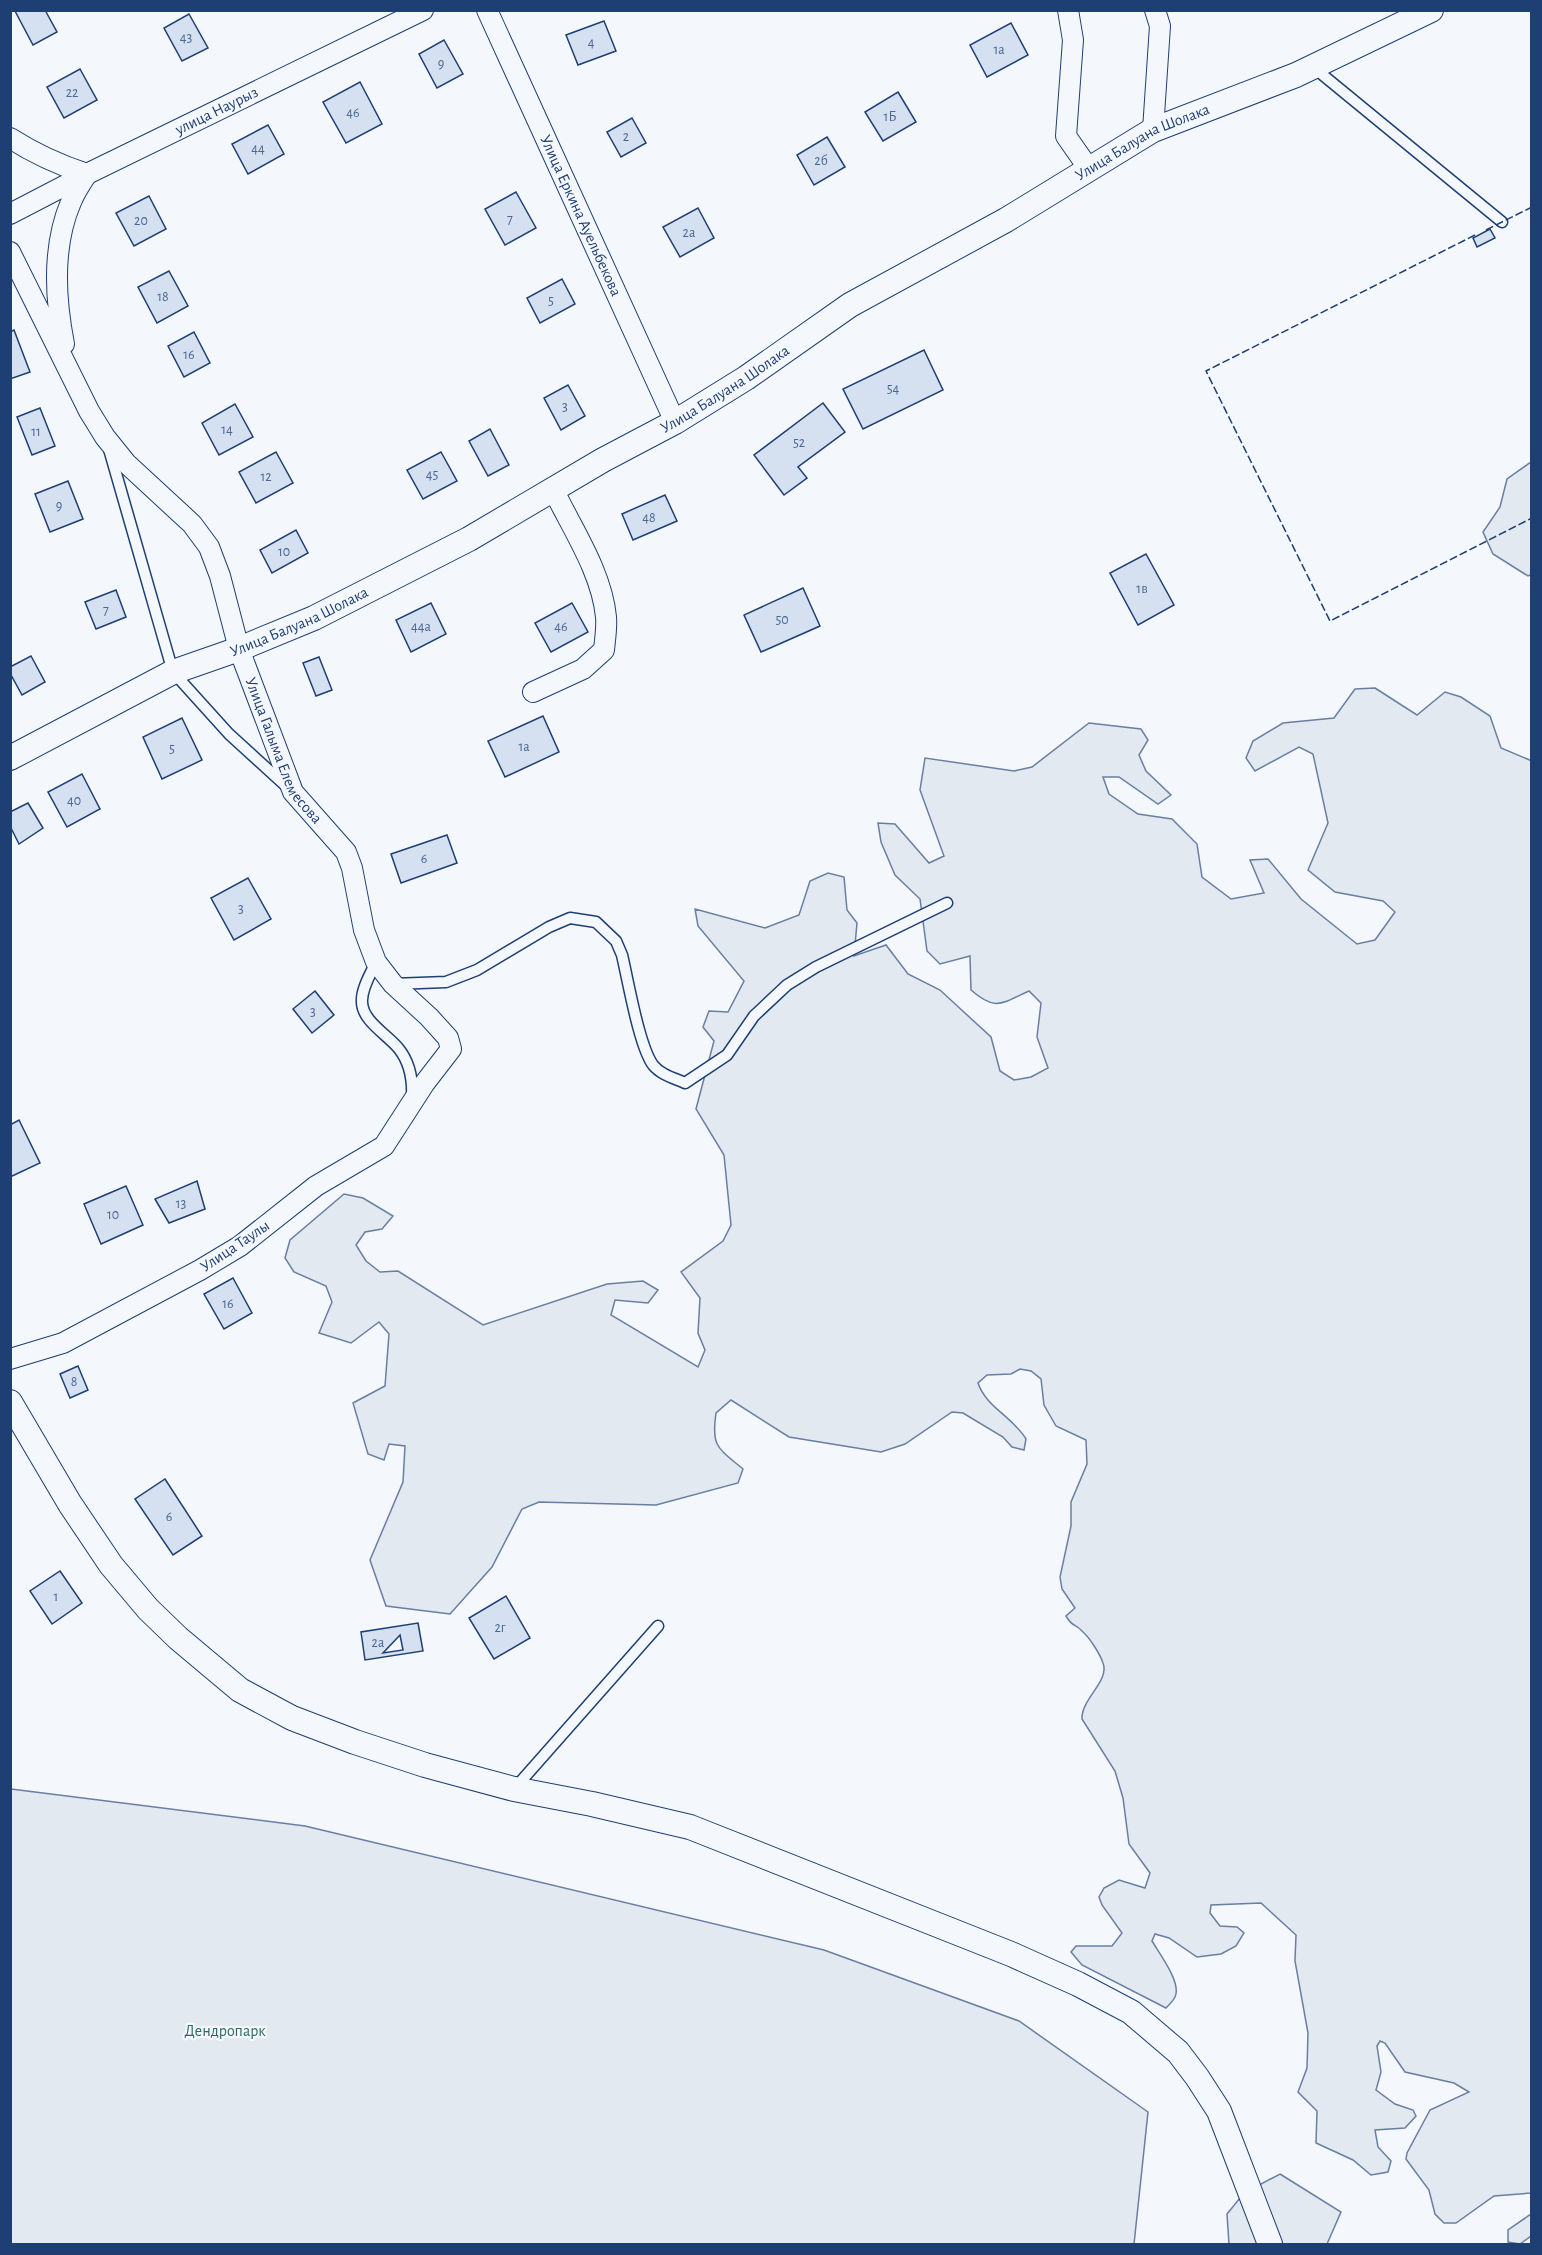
<svg xmlns="http://www.w3.org/2000/svg" width="1542" height="2255" viewBox="0 0 1542 2255" font-family="'Alegreya Sans',sans-serif">
<style>
.green{fill:#e3e9f0;stroke:#687fa3;stroke-width:1.5}
.building{fill:#d5e0f0;stroke:#1d3f73;stroke-width:1.5;fill-rule:evenodd}
.lines{fill:none;stroke-linecap:round;stroke-linejoin:round}
.service-casing{stroke:#1d3f73;stroke-width:13}
.minor-casing{stroke:#1d3f73;stroke-width:22}
.tertiary-casing{stroke:#1d3f73;stroke-width:26}
.service{stroke:#f4f7fb;stroke-width:10}
.minor{stroke:#f4f7fb;stroke-width:20}
.tertiary{stroke:#f4f7fb;stroke-width:24}
.fence{stroke:#1d3f73;stroke-width:1.5;stroke-dasharray:8 3;stroke-linecap:butt}
.labels{text-anchor:middle;dominant-baseline:central;stroke-width:4.5;stroke-linejoin:round;paint-order:stroke}
.number-label{font-size:14px;fill:#4b6792}
.street-label{font-size:16px;fill:#1d3f73;stroke:#f4f7fb}
.park-label{font-size:16px;fill:#2c6c60;stroke:#f4f7fb}
</style>
<rect width="100%" height="100%" fill="#f4f7fb"/>
<!-- green -->
<g class="green">
<path d="M 1531,462 L 1532,574 L 1528,576 L 1493,554 L 1483,532 L 1500,507 L 1507,479 Z"/>
<path d="M 1375,688 L 1417,715 L 1445,692 L 1461,697 L 1490,716 L 1501,748 L 1532,761 L 1531,2193 L 1494,2196 L 1456,2223 L 1444,2223 L 1435,2214 L 1429,2190 L 1406,2159 L 1407,2153 L 1430,2110 L 1469,2092 L 1454,2083 L 1405,2072 L 1385,2043 L 1380,2041 L 1377,2046 L 1381,2072 L 1376,2090 L 1395,2104 L 1413,2110 L 1416,2116 L 1405,2128 L 1375,2130 L 1378,2147 L 1391,2161 L 1388,2172 L 1371,2175 L 1353,2160 L 1316,2143 L 1317,2111 L 1298,2092 L 1307,2068 L 1308,2033 L 1295,1961 L 1296,1935 L 1261,1903 L 1211,1905 L 1210,1913 L 1220,1926 L 1237,1927 L 1244,1933 L 1236,1946 L 1221,1954 L 1197,1957 L 1169,1938 L 1155,1934 L 1152,1941 C 1159,1953 1182,1983 1175,1997 C 1173,2001 1169,2005 1166,2008 L 1082,1965 L 1071,1952 L 1076,1946 L 1112,1946 L 1122,1933 L 1102,1905 L 1099,1897 L 1104,1888 L 1119,1880 L 1145,1888 L 1150,1873 L 1129,1844 L 1123,1798 L 1115,1771 L 1082,1719 C 1081,1699 1110,1681 1103,1663 C 1100,1654 1090,1638 1082,1631 C 1075,1623 1073,1628 1066,1616 L 1075,1608 L 1062,1589 L 1060,1577 L 1071,1526 L 1071,1502 L 1087,1464 L 1086,1440 L 1056,1426 L 1044,1405 L 1041,1379 L 1031,1371 L 1020,1369 L 1011,1374 L 987,1375 L 978,1383 C 986,1407 1013,1417 1026,1439 L 1024,1450 L 1012,1447 L 1003,1437 L 963,1413 L 952,1412 L 905,1444 L 881,1452 L 789,1437 L 731,1400 L 716,1413 C 711,1447 718,1448 743,1469 L 738,1483 L 656,1505 L 539,1502 L 522,1509 L 492,1567 L 450,1614 L 386,1606 L 370,1560 L 403,1482 L 405,1446 L 389,1444 L 384,1460 L 368,1454 L 353,1403 L 385,1386 L 389,1334 L 379,1322 L 351,1343 L 319,1333 L 332,1302 L 326,1286 L 294,1272 L 285,1258 L 290,1240 L 344,1194 L 363,1198 L 393,1216 L 382,1229 L 365,1232 L 356,1245 L 366,1261 L 380,1272 L 398,1271 L 483,1325 L 607,1284 L 643,1281 L 658,1290 L 648,1303 L 615,1300 L 611,1315 L 698,1367 L 705,1350 L 698,1333 L 700,1298 L 681,1272 L 723,1241 L 731,1225 L 724,1155 L 696,1109 L 714,1041 L 703,1027 L 709,1011 L 728,1012 L 744,981 L 698,926 L 695,909 L 765,928 L 799,915 L 810,881 L 828,873 L 844,877 L 847,910 L 857,923 L 854,956 L 886,945 L 908,974 L 940,990 L 991,1037 L 1000,1071 L 1014,1080 L 1031,1077 L 1048,1068 L 1037,1037 L 1041,1003 L 1029,991 C 1002,1003 996,1012 971,990 L 970,956 L 940,964 L 927,951 L 920,899 L 895,875 L 881,842 L 878,823 L 895,824 L 929,863 L 944,856 L 920,790 L 925,758 L 1014,771 L 1032,767 L 1089,723 L 1141,729 L 1148,740 L 1139,755 L 1146,771 L 1171,795 L 1158,804 L 1119,777 L 1103,777 L 1109,794 L 1138,814 L 1172,819 L 1197,844 L 1202,877 L 1231,899 L 1264,893 L 1250,860 L 1268,859 L 1301,899 L 1357,944 L 1375,940 L 1395,912 L 1383,901 L 1335,892 L 1308,870 L 1328,823 L 1313,754 L 1299,747 L 1255,771 L 1246,758 L 1253,741 L 1283,723 L 1334,718 L 1355,689 Z"/>
<path d="M 11,1789 L 305,1826 L 824,1950 L 1019,2021 L 1148,2112 L 1134,2244 L 11,2244 Z"/>
<path d="M 1280,2174 L 1341,2212 L 1327,2244 L 1229,2244 L 1227,2214 L 1244,2193 Z"/>
<path d="M 1531,2214 L 1531,2236 L 1520,2244 L 1508,2242 L 1508,2230 Z"/>
</g>
<!-- building -->
<g class="building">
<path d="M 45,10 L 57,32 L 33,45 L 15,11 Z"/>
<path d="M 189,14 L 208,48 L 182,61 L 164,28 Z"/>
<path d="M 604,21 L 616,51 L 578,65 L 566,35 Z"/>
<path d="M 1011,23 L 1028,55 L 987,77 L 970,45 Z"/>
<path d="M 444,40 L 463,74 L 437,88 L 419,54 Z"/>
<path d="M 80,69 L 97,100 L 64,118 L 47,87 Z"/>
<path d="M 360,82 L 382,124 L 346,143 L 323,102 Z"/>
<path d="M 898,92 L 916,122 L 883,141 L 865,112 Z"/>
<path d="M 632,118 L 646,143 L 621,157 L 607,132 Z"/>
<path d="M 268,125 L 284,154 L 248,174 L 232,144 Z"/>
<path d="M 827,137 L 845,167 L 814,185 L 797,155 Z"/>
<path d="M 516,192 L 536,228 L 505,245 L 485,209 Z"/>
<path d="M 149,196 L 166,229 L 134,246 L 116,213 Z"/>
<path d="M 698,208 L 714,238 L 680,257 L 663,227 Z"/>
<path d="M 1490,229 L 1495,238 L 1477,247 L 1473,238 Z"/>
<path d="M 169,271 L 188,306 L 157,323 L 138,287 Z"/>
<path d="M 562,279 L 575,304 L 540,323 L 527,298 Z"/>
<path d="M 14,330 L 30,372 L 10,379 L 10,332 Z"/>
<path d="M 194,332 L 210,363 L 184,377 L 168,346 Z"/>
<path d="M 924,350 L 943,390 L 863,429 L 843,389 Z"/>
<path d="M 568,385 L 585,416 L 561,430 L 544,398 Z"/>
<path d="M 823,403 L 845,432 L 798,467 L 807,478 L 784,495 L 754,455 Z"/>
<path d="M 235,404 L 253,437 L 219,455 L 202,423 Z"/>
<path d="M 40,408 L 55,446 L 32,455 L 17,417 Z"/>
<path d="M 490,429 L 509,465 L 488,476 L 469,441 Z"/>
<path d="M 276,452 L 293,483 L 256,503 L 239,472 Z"/>
<path d="M 441,452 L 457,481 L 423,499 L 407,470 Z"/>
<path d="M 68,481 L 83,519 L 50,532 L 35,494 Z"/>
<path d="M 665,495 L 677,521 L 633,540 L 622,514 Z"/>
<path d="M 296,530 L 308,553 L 272,573 L 260,550 Z"/>
<path d="M 1146,554 L 1174,605 L 1138,625 L 1110,573 Z"/>
<path d="M 803,588 L 820,626 L 761,652 L 744,615 Z"/>
<path d="M 116,590 L 126,617 L 96,629 L 85,602 Z"/>
<path d="M 431,603 L 446,634 L 411,652 L 396,620 Z"/>
<path d="M 572,603 L 588,632 L 551,652 L 535,623 Z"/>
<path d="M 31,656 L 45,682 L 22,695 L 10,673 L 10,667 Z"/>
<path d="M 319,657 L 332,690 L 316,696 L 303,663 Z"/>
<path d="M 543,716 L 559,752 L 505,777 L 488,741 Z"/>
<path d="M 182,718 L 202,760 L 162,779 L 143,737 Z"/>
<path d="M 82,774 L 100,809 L 67,827 L 48,792 Z"/>
<path d="M 28,803 L 43,828 L 19,844 L 10,826 L 10,812 Z"/>
<path d="M 447,835 L 457,863 L 401,883 L 391,854 Z"/>
<path d="M 248,878 L 271,919 L 234,940 L 211,898 Z"/>
<path d="M 315,991 L 334,1015 L 312,1033 L 293,1009 Z"/>
<path d="M 19,1120 L 40,1163 L 10,1177 L 10,1125 Z"/>
<path d="M 197,1181 L 205,1209 L 169,1223 L 155,1199 Z"/>
<path d="M 126,1186 L 143,1225 L 101,1244 L 84,1204 Z"/>
<path d="M 233,1278 L 252,1313 L 224,1329 L 204,1294 Z"/>
<path d="M 78,1366 L 88,1390 L 70,1398 L 60,1374 Z"/>
<path d="M 165,1479 L 202,1536 L 173,1555 L 135,1499 Z"/>
<path d="M 60,1571 L 82,1603 L 52,1624 L 30,1591 Z"/>
<path d="M 506,1596 L 530,1638 L 494,1659 L 469,1618 Z"/>
<path d="M 418,1623 L 423,1651 L 365,1660 L 361,1632 ZM 400,1635 L 403,1650 L 383,1653 Z"/>
</g>
<g class="lines">
<!-- service casing -->
<g class="service-casing">
<g id="service">
<path d="M 1313,67 L 1502,222"/>
<path d="M 109,449 L 173,672 L 229,734 L 286,786"/>
<path d="M 376,962 C 371,973 361,989 362,1002 C 362,1021 388,1035 399,1049 C 410,1063 413,1080 412,1098"/>
<path d="M 393,984 L 446,982 L 477,970 L 549,927 L 570,918 L 596,922 L 616,941 L 622,955 C 628,980 639,1046 653,1065 C 661,1075 674,1078 685,1083 L 727,1055 L 754,1016 L 787,985 L 816,967 L 947,903"/>
<path d="M 515,1788 L 658,1626"/>
</g>
</g>
<!-- minor casing -->
<g class="minor-casing">
<g id="minor">
<path id="s1" d="M 487,10 L 675,422"/>
<path d="M 1068,10 L 1073,40 L 1066,136 L 1089,169"/>
<path d="M 1153,130 L 1160,26 L 1155,10"/>
<path d="M 10,138 C 35,154 59,165 87,174 C 81,183 75,192 71,202 C 52,246 55,298 64,344"/>
<path id="s2" d="M 10,214 L 87,174 L 423,10"/>
<path id="s3" d="M 10,252 L 89,411 L 105,437 L 126,463 L 192,524 L 209,547 L 220,576 L 239,649 L 293,792 L 346,852 L 352,868 L 364,930 L 376,962 L 393,984 L 429,1017 L 448,1038 L 451,1049 L 424,1084 L 384,1146 L 316,1186 L 240,1246 L 200,1270 L 63,1343 L 10,1359"/>
<path d="M 533,692 L 583,669 L 604,650 C 605,639 607,628 606,617 C 602,573 573,530 554,491"/>
</g>
</g>
<!-- tertiary casing -->
<g class="tertiary-casing">
<g id="tertiary">
<path id="s4" d="M 10,758 L 173,672 L 239,649 L 314,618 L 469,539 L 603,460 L 675,422 L 746,378 L 850,305 L 1006,220 L 1153,130 L 1296,75 L 1431,10"/>
<path d="M 10,1402 L 70,1504 L 111,1565 L 148,1609 L 178,1638 L 240,1690 L 292,1718 L 355,1742 L 425,1765 L 514,1789 L 592,1804 L 690,1827 L 1011,1954 L 1078,1984 L 1131,2012 L 1178,2052 L 1197,2077 L 1219,2111 L 1270,2244"/>
</g>
</g>
<!-- service -->
<use href="#service" class="service"/>
<!-- minor -->
<use href="#minor" class="minor"/>
<!-- tertiary -->
<use href="#tertiary" class="tertiary"/>
<!-- fence -->
<g class="fence">
<path d="M 1486,230 L 1532,207"/>
<path d="M 1475,235 L 1206,371 L 1330,621 L 1532,518"/>
</g>
</g>
<g class="labels">
<!-- number labels -->
<g class="number-label">
<text x="186" y="38">43</text>
<text x="591" y="43">4</text>
<text x="999" y="50">1а</text>
<text x="441" y="64">9</text>
<text x="72" y="93">22</text>
<text x="353" y="113">46</text>
<text x="890" y="117">1Б</text>
<text x="626" y="137">2</text>
<text x="258" y="149">44</text>
<text x="821" y="161">2б</text>
<text x="510" y="219">7</text>
<text x="141" y="221">20</text>
<text x="689" y="233">2а</text>
<text x="163" y="297">18</text>
<text x="551" y="301">5</text>
<text x="189" y="355">16</text>
<text x="893" y="389">54</text>
<text x="565" y="407">3</text>
<text x="227" y="430">14</text>
<text x="36" y="432">11</text>
<text x="799" y="443">52</text>
<text x="432" y="475">45</text>
<text x="266" y="477">12</text>
<text x="59" y="506">9</text>
<text x="649" y="518">48</text>
<text x="284" y="552">10</text>
<text x="1142" y="589">1в</text>
<text x="106" y="610">7</text>
<text x="782" y="620">50</text>
<text x="421" y="627">44а</text>
<text x="561" y="627">46</text>
<text x="524" y="747">1а</text>
<text x="172" y="749">5</text>
<text x="74" y="801">40</text>
<text x="424" y="859">6</text>
<text x="241" y="909">3</text>
<text x="313" y="1012">3</text>
<text x="181" y="1204">13</text>
<text x="113" y="1215">10</text>
<text x="228" y="1304">16</text>
<text x="74" y="1382">8</text>
<text x="169" y="1517">6</text>
<text x="56" y="1597">1</text>
<text x="500" y="1628">2г</text>
<text x="378" y="1643">2а</text>
</g>
<!-- street labels -->
<g class="street-label">
<text stroke="none"><textPath href="#s2" startOffset="231">улица Наурыз</textPath></text>
<text stroke="none"><textPath href="#s4" startOffset="1292">Улица Балуана Шолака</textPath></text>
<text stroke="none"><textPath href="#s1" startOffset="226">Улица Еркина Ауельбекова</textPath></text>
<text stroke="none"><textPath href="#s4" startOffset="806">Улица Балуана Шолака</textPath></text>
<text stroke="none"><textPath href="#s4" startOffset="320">Улица Балуана Шолака</textPath></text>
<text stroke="none"><textPath href="#s3" startOffset="578">Улица Галыма Елемесова</textPath></text>
<text transform="translate(235 1246) rotate(-34)">Улица Таулы</text>
</g>
<!-- park labels -->
<g class="park-label">
<text x="225" y="2031">Дендропарк</text>
</g>
</g>
<!-- border -->
<rect width="1542" height="2255" fill="none" stroke="#1d3f73" stroke-width="24"/>
</svg>
